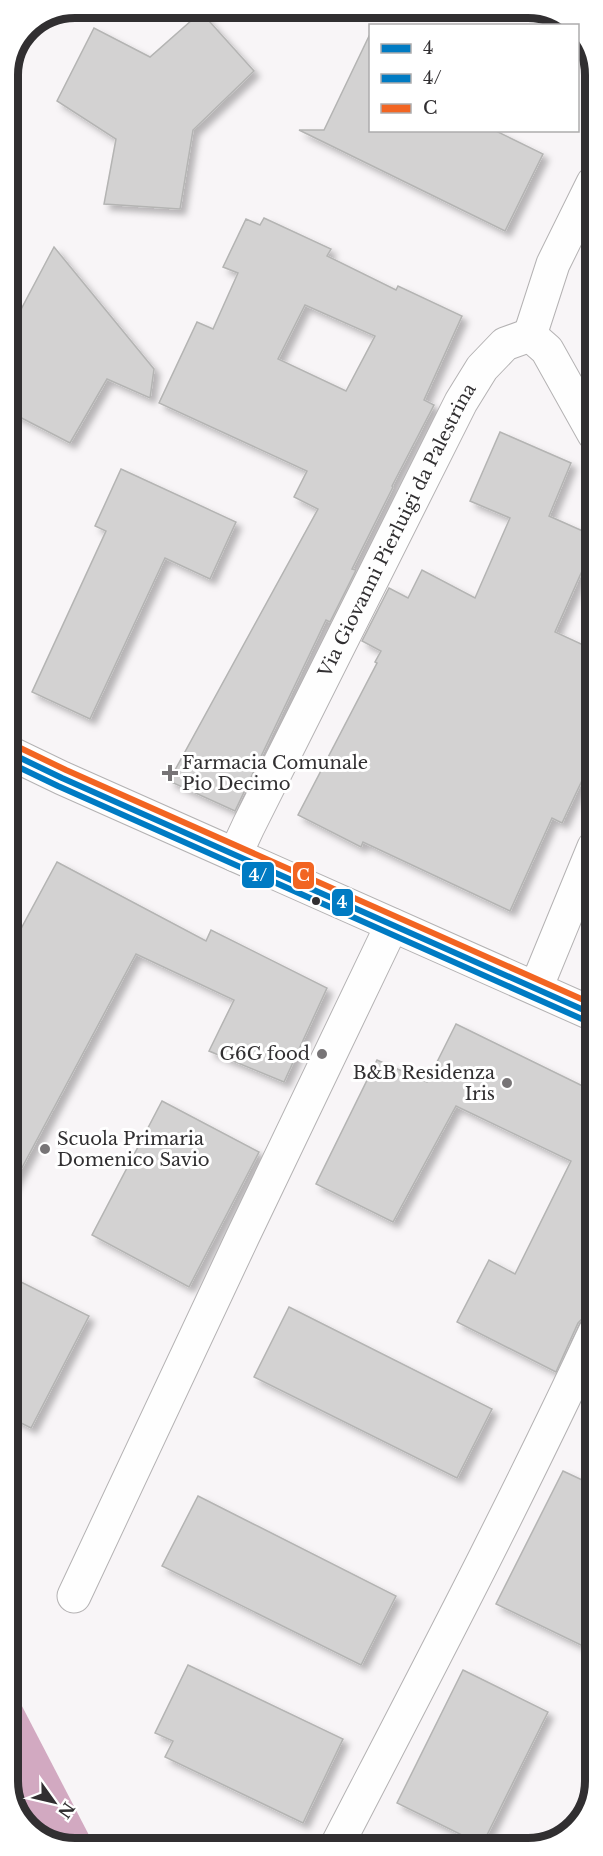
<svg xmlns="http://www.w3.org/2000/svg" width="603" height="1856" viewBox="0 0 603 1856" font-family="'Libre Baskerville',serif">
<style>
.water{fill:#d2a9c1}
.building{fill:#d3d2d2;stroke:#b4b4b3;stroke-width:1.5;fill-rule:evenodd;filter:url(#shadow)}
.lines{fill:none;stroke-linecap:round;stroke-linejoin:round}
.minor-casing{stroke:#b4b2b3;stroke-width:35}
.minor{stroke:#fefefe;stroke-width:33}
.bus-1-casing{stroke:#fff;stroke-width:10}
.bus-2-casing{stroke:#fff;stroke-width:10}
.bus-3-casing{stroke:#fff;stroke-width:10}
.bus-1{stroke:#007bc3;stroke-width:6}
.bus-2{stroke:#007bc3;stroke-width:6}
.bus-3{stroke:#f26522;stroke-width:6}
.poi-dot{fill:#777476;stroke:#fff;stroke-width:2}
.bus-dot{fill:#312f31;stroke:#fff;stroke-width:2}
.labels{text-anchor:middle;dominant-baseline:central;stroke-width:6;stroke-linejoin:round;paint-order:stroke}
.street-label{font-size:18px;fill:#312f31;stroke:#fff}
.poi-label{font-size:18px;fill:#312f31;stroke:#fff;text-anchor:start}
.rim{fill:none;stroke:#312f31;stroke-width:8}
.line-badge{stroke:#fff;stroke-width:2}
.badge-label{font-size:16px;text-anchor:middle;font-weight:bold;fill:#fff}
</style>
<defs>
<filter id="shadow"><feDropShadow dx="5.5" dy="5.5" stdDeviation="3" flood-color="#0004"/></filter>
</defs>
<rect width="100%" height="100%" fill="#f8f5f7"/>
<!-- water -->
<path class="water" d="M 10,1683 L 91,1839 L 91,1848 L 70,1848 L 31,1832 L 10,1798 Z"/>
<!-- building -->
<g class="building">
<path d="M 201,12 L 254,71 L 193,130 L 180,209 L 104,204 L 116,139 L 57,101 L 94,28 L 150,57 Z"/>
<path d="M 370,34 L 370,130 L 494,130 L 543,154 L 505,231 L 299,130 L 324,130 Z"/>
<path d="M 264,218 L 331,249 L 327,256 L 396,290 L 398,286 L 462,316 L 424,400 L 434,405 L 392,486 L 393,487 L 352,569 L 356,570 L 330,622 L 326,620 L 235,811 L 169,781 L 318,509 L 294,497 L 307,471 L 159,403 L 197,322 L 213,329 L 238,273 L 223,267 L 246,219 L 260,225 ZM 305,305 L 375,336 L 346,391 L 278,359 Z"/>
<path d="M 54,247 L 154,369 L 150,398 L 107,379 L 70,443 L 8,411 L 8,334 Z"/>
<path d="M 500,432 L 571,463 L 549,516 L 594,536 L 594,544 L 555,632 L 594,650 L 594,755 L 562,823 L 552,818 L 510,911 L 363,842 L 361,847 L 298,815 L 377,663 L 375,662 L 381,651 L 362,641 L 389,588 L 408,598 L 422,570 L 475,598 L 510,518 L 470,501 Z"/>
<path d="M 121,469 L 236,522 L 210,579 L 165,558 L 90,719 L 32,692 L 106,531 L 95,526 Z"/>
<path d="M 57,862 L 206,941 L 211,930 L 327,988 L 284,1082 L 209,1051 L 234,1000 L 136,954 L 9,1192 L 9,951 Z"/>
<path d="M 456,1024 L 595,1092 L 595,1313 L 585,1316 L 578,1323 L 556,1372 L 457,1322 L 489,1260 L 515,1274 L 571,1161 L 456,1106 L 393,1222 L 316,1184 L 377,1060 L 427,1082 Z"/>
<path d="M 162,1101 L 259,1152 L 189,1287 L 92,1235 Z"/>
<path d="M 9,1276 L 89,1316 L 31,1428 L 9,1417 Z"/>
<path d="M 289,1307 L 492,1409 L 457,1478 L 254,1377 Z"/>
<path d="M 563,1471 L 595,1486 L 595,1626 L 585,1647 L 496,1604 Z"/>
<path d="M 198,1496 L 396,1596 L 361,1665 L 162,1566 Z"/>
<path d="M 188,1665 L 343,1739 L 303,1823 L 165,1757 L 173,1741 L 155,1733 Z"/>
<path d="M 463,1670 L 548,1712 L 482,1845 L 397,1803 Z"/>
</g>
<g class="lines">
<!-- minor casing -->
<g class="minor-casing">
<g id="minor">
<path d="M 530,335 L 553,264 L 593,183"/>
<path d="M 530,335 L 547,350 L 594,434"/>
<path d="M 8,752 L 62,778 L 595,1015"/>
<path id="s1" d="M 235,855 L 248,827 L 461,402 L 482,368 L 505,344 L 530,335"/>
<path d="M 536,988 L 594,847"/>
<path d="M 74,1596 L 243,1236 L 392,925"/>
<path d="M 336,1847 C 424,1677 514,1506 595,1332"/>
</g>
</g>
<!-- minor -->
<use href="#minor" class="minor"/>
<!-- bus-1 casing -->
<g class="bus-1-casing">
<path id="bus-1" d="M 8,752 L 62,778 L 595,1015"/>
</g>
<!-- bus-2 casing -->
<g class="bus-2-casing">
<path id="bus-2" d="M 8,762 L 58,786 L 591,1023"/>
</g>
<!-- bus-3 casing -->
<g class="bus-3-casing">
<path id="bus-3" d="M 12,744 L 66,770 L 595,1005"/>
</g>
<!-- bus-1 -->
<use href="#bus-1" class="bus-1"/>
<!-- bus-2 -->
<use href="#bus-2" class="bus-2"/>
<!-- bus-3 -->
<use href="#bus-3" class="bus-3"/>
</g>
<!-- markers -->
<g class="poi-dot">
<path d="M167 764h6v6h6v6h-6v6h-6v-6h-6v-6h6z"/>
<circle cx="322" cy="1054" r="6"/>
<circle cx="507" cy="1083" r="6"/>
<circle cx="45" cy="1149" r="6"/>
</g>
<circle class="bus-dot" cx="316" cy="901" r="5"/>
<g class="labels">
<!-- street labels -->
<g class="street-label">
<text stroke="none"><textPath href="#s1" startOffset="363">Via Giovanni Pierluigi da Palestrina</textPath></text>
</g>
<!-- poi labels -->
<g class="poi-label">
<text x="182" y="763">Farmacia Comunale<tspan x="182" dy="21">Pio Decimo</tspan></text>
<text x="310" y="1054" text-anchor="end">G6G food</text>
<text x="495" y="1073" text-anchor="end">B&amp;B Residenza<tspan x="495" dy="21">Iris</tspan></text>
<text x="57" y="1139">Scuola Primaria<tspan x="57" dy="21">Domenico Savio</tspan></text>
</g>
</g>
<!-- crop -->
<path d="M0 0H603V1856H0ZM75 18H528A57 57 0 0 1 585 75V1781A57 57 0 0 1 528 1838H75A57 57 0 0 1 18 1781V75A57 57 0 0 1 75 18Z" fill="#fff" fill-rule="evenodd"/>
<path class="rim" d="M75 18H528A57 57 0 0 1 585 75V1781A57 57 0 0 1 528 1838H75A57 57 0 0 1 18 1781V75A57 57 0 0 1 75 18Z"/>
<g class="line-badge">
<rect x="241" y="861" width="34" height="28" rx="6" fill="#007bc3"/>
<rect x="292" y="861" width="23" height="29" rx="6" fill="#f26522"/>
<rect x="331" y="888" width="23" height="29" rx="6" fill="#007bc3"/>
</g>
<g class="badge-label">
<text x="258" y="881">4/</text>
<text x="303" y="881">C</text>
<text x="342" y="908">4</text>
</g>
<!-- legend -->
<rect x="369" y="24" width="210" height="108" fill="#ffffff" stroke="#adacad" stroke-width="1.5"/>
<rect x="381" y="44" width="30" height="9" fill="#007bc3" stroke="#adacad" stroke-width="1.5"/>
<text x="423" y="54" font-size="18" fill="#312f31">4</text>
<rect x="381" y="74" width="30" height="9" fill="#007bc3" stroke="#adacad" stroke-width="1.5"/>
<text x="423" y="84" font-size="18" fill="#312f31">4/</text>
<rect x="381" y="104" width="30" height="9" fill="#f26522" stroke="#adacad" stroke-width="1.5"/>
<text x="423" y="114" font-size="18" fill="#312f31">C</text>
<!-- north arrow -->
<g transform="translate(54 1802) rotate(124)" stroke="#ffffff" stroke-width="4.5" paint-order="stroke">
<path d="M0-4.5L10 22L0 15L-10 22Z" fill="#312f31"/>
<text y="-9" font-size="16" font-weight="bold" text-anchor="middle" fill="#312f31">N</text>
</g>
</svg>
